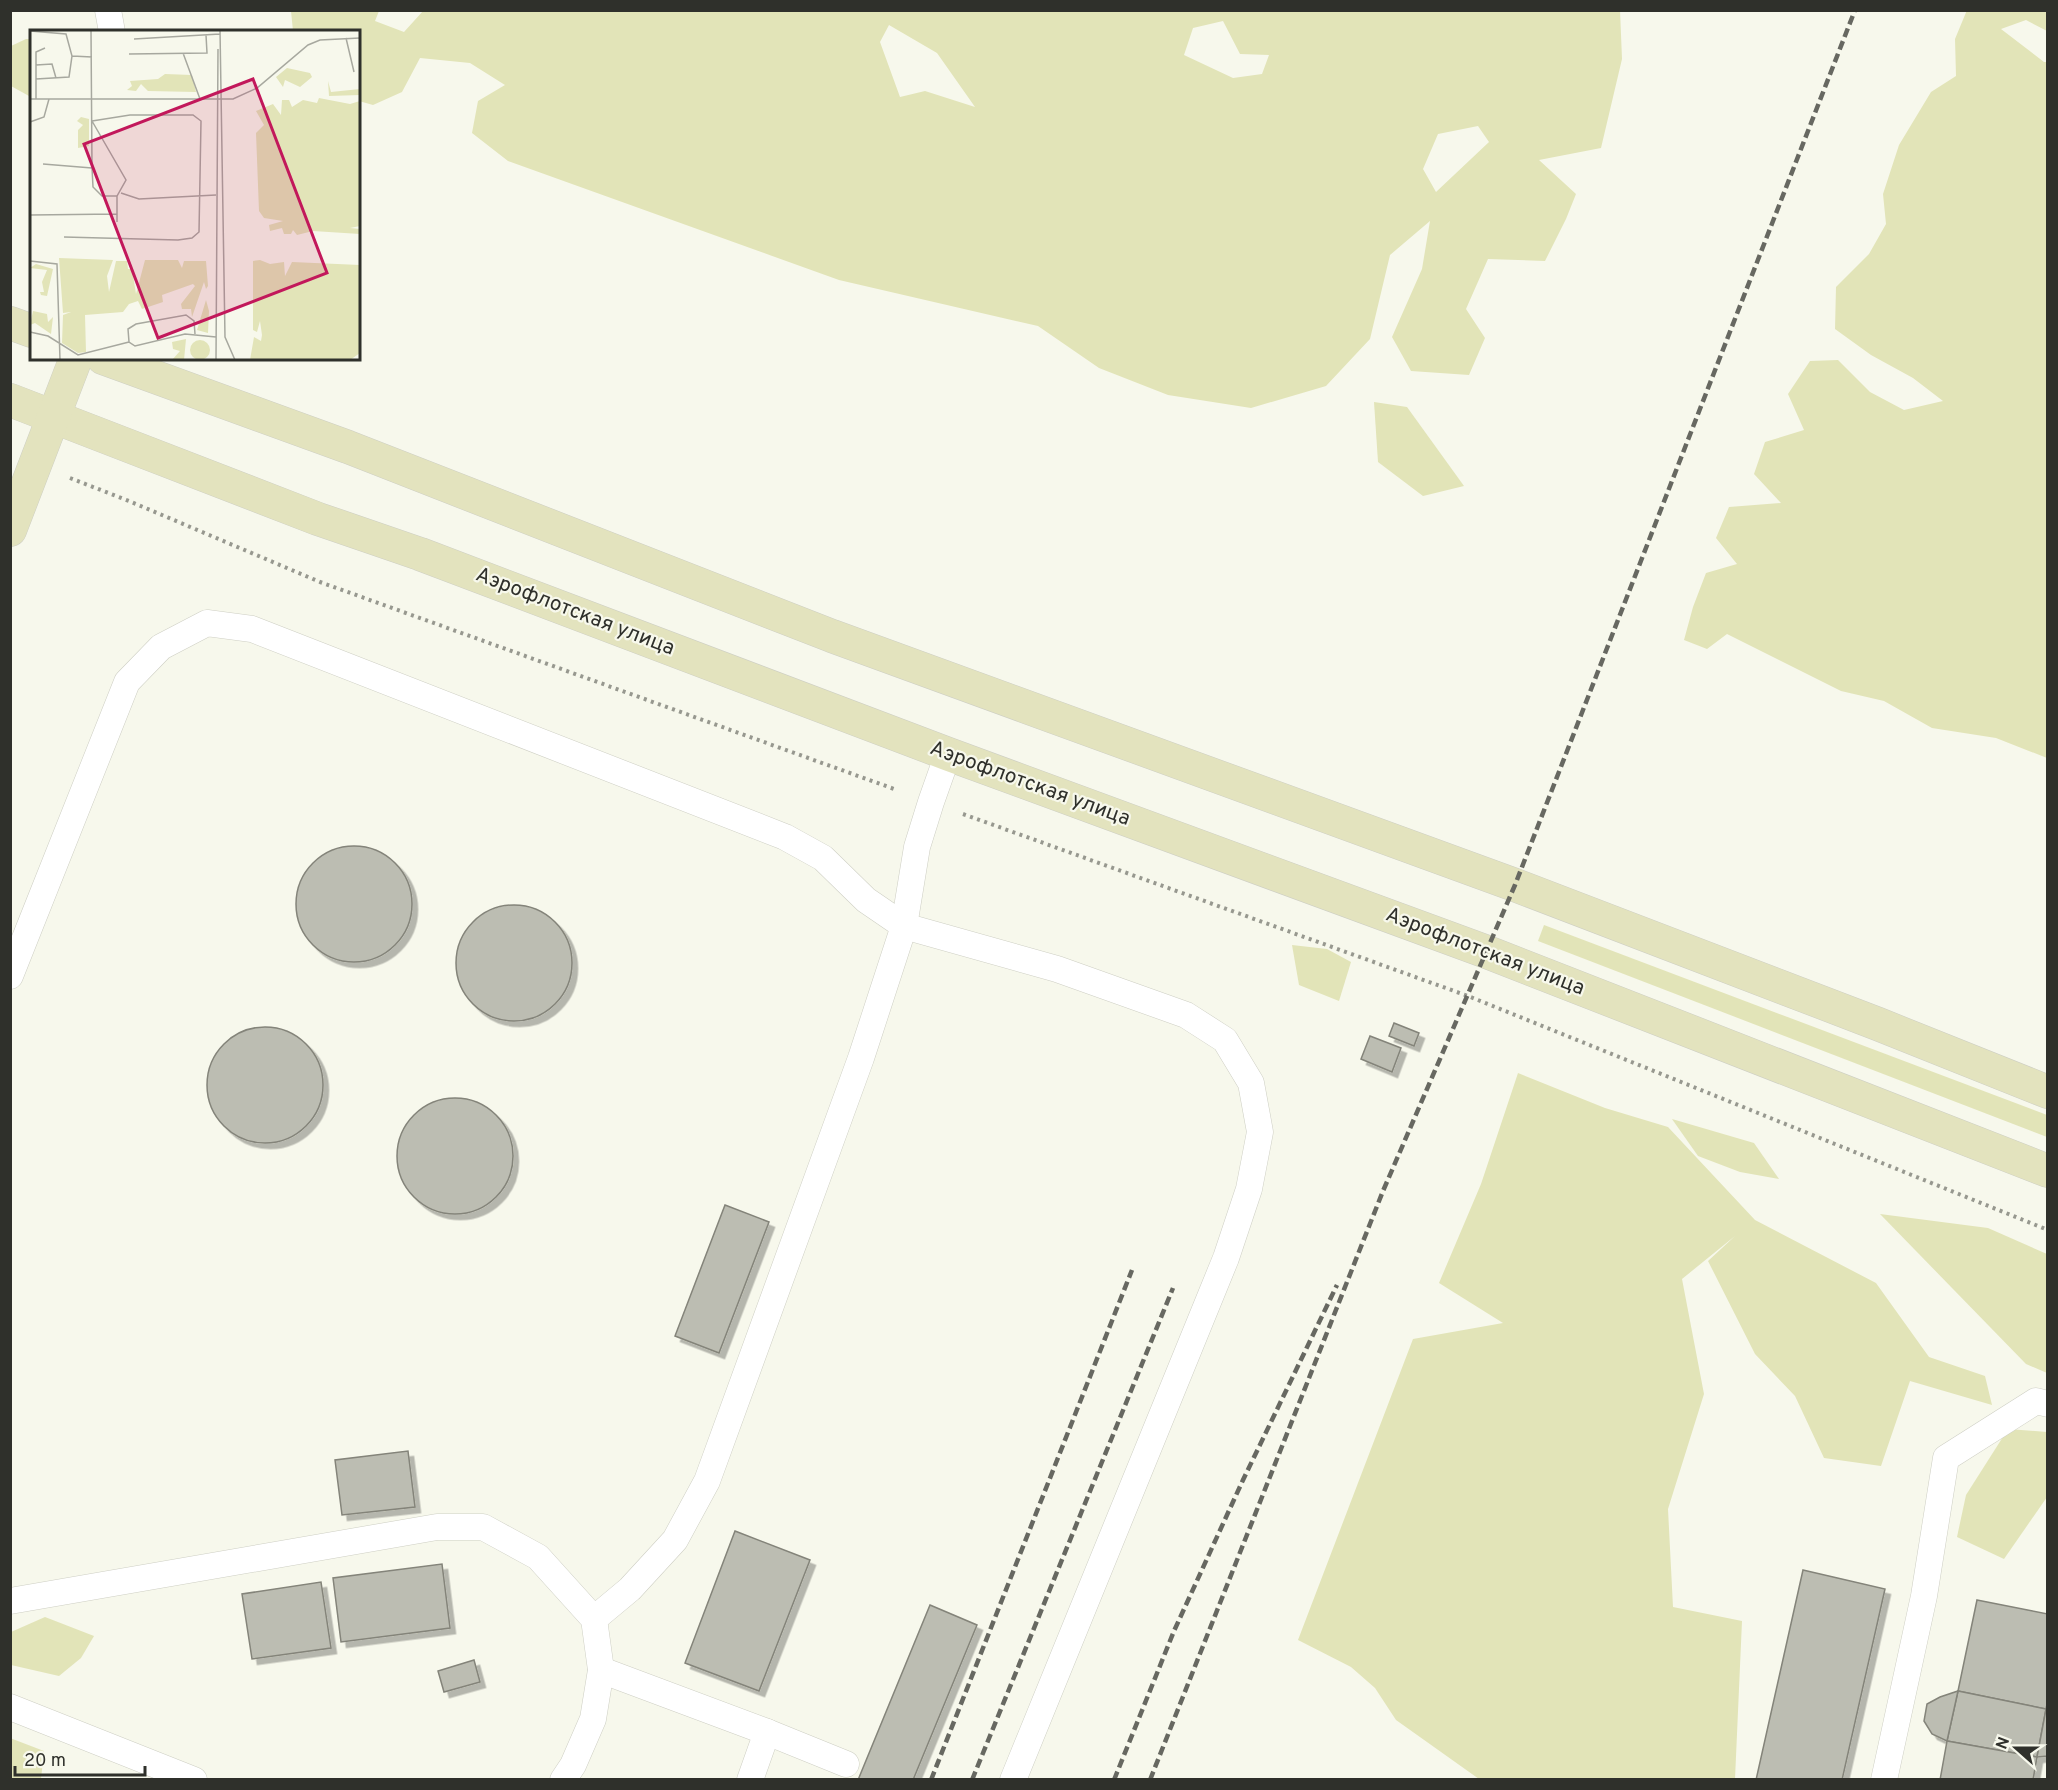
<svg xmlns="http://www.w3.org/2000/svg" width="2058" height="1790" viewBox="0 0 2058 1790" font-family="Overpass,sans-serif">
<style>
.green{fill:#e2e4b8;fill-rule:evenodd}
.building{fill:#bcbdb2;stroke:#84847a;stroke-width:1.5;filter:url(#shadow)}
.lines{fill:none;stroke-linecap:round;stroke-linejoin:round}
.lane-casing{stroke:#cecfc4;stroke-width:27}
.secondary-casing{stroke:#cecfc4;stroke-width:34}
.path{stroke:#97988f;stroke-width:4;stroke-dasharray:3 4.5;stroke-linecap:butt}
.lane{stroke:#fff;stroke-width:26}
.secondary{stroke:#e3e3be;stroke-width:33}
.rail{stroke:#676861;stroke-width:4.5;stroke-dasharray:9 4.5;stroke-linecap:butt}
.labels{text-anchor:middle;dominant-baseline:central;stroke-width:4.5;stroke-linejoin:round;paint-order:stroke}
.street-label{font-size:21px;fill:#2f302b;stroke:#f7f8ec}
.inset-road{fill:none;stroke:#a7a89f;stroke-width:1.5}
.view{fill:#c2185b;fill-opacity:0.15;stroke:#c2185b;stroke-width:3}
.inset-edge{fill:none;stroke:#2f302b;stroke-width:3}
</style>
<defs>
<filter id="shadow"><feDropShadow dx="5.5" dy="5.5" stdDeviation="0" flood-color="#0004"/></filter>
</defs>
<rect width="100%" height="100%" fill="#f7f8ec"/>
<!-- green -->
<g class="green">
<path d="M 1967,10 L 2047,11 L 2047,31 L 2026,20 L 2001,29 L 2044,62 L 2047,62 L 2047,758 L 1996,738 L 1932,728 L 1884,701 L 1841,691 L 1727,634 L 1707,649 L 1684,640 L 1693,607 L 1706,573 L 1737,564 L 1716,538 L 1729,507 L 1781,503 L 1754,474 L 1765,442 L 1804,430 L 1788,394 L 1810,361 L 1838,360 L 1870,392 L 1904,410 L 1943,401 L 1913,378 L 1871,355 L 1835,329 L 1836,287 L 1869,254 L 1886,224 L 1883,194 L 1899,145 L 1931,92 L 1956,76 L 1955,39 Z"/>
<path d="M 423,11 L 1620,10 L 1622,59 L 1601,148 L 1539,160 L 1576,194 L 1566,219 L 1545,261 L 1488,259 L 1466,309 L 1485,338 L 1469,375 L 1411,371 L 1392,337 L 1422,269 L 1430,221 L 1390,255 L 1370,339 L 1326,386 L 1251,408 L 1168,395 L 1099,368 L 1038,326 L 839,280 L 508,161 L 472,133 L 478,101 L 505,85 L 470,63 L 420,58 L 402,92 L 373,105 L 359,101 L 358,32 L 293,31 L 291,11 L 379,11 L 375,21 L 404,32 ZM 1223,21 L 1240,54 L 1269,55 L 1262,74 L 1233,78 L 1184,55 L 1193,28 ZM 889,25 L 937,53 L 975,107 L 925,91 L 900,97 L 880,42 ZM 1478,126 L 1489,142 L 1436,192 L 1423,169 L 1438,134 Z"/>
<path d="M 26,39 L 31,39 L 32,95 L 29,96 L 11,86 L 11,46 Z"/>
<path d="M 1374,402 L 1407,407 L 1464,486 L 1423,496 L 1378,462 Z"/>
<path d="M 1544,925 L 2047,1115 L 2047,1137 L 1538,941 Z"/>
<path d="M 1292,945 L 1327,949 L 1351,962 L 1339,1001 L 1299,985 Z"/>
<path d="M 1518,1073 L 1605,1108 L 1668,1127 L 1755,1220 L 1876,1283 L 1929,1357 L 1985,1376 L 1992,1405 L 1910,1381 L 1881,1466 L 1824,1458 L 1795,1396 L 1755,1354 L 1708,1261 L 1735,1236 L 1682,1279 L 1704,1394 L 1668,1509 L 1673,1607 L 1742,1621 L 1735,1779 L 1479,1779 L 1396,1720 L 1375,1688 L 1351,1667 L 1298,1640 L 1413,1339 L 1503,1323 L 1439,1283 L 1481,1184 Z"/>
<path d="M 1672,1119 L 1754,1143 L 1779,1179 L 1740,1172 L 1698,1156 Z"/>
<path d="M 1880,1214 L 1988,1228 L 2047,1254 L 2047,1373 L 2026,1364 Z"/>
<path d="M 2008,1429 L 2047,1432 L 2047,1497 L 2004,1559 L 1957,1537 L 1966,1495 Z"/>
<path d="M 45,1617 L 94,1636 L 81,1658 L 59,1676 L 11,1665 L 11,1632 Z"/>
<path d="M 10,1738 L 44,1751 L 41,1779 L 11,1779 Z"/>
</g>
<!-- building -->
<g class="building">
<circle cx="354" cy="904" r="58"/>
<circle cx="514" cy="963" r="58"/>
<path d="M 1394,1023 L 1419,1033 L 1414,1046 L 1389,1036 Z"/>
<circle cx="265" cy="1085" r="58"/>
<path d="M 1370,1036 L 1401,1048 L 1392,1072 L 1361,1059 Z"/>
<circle cx="455" cy="1156" r="58"/>
<path d="M 725,1205 L 769,1222 L 719,1353 L 675,1336 Z"/>
<path d="M 408,1451 L 415,1507 L 342,1515 L 335,1460 Z"/>
<path d="M 735,1531 L 810,1560 L 759,1691 L 685,1663 Z"/>
<path d="M 442,1564 L 450,1628 L 341,1642 L 333,1578 Z"/>
<path d="M 1803,1570 L 1885,1589 L 1842,1780 L 1756,1780 Z"/>
<path d="M 321,1582 L 331,1648 L 252,1659 L 242,1594 Z"/>
<path d="M 1977,1600 L 2048,1614 L 2048,1700 L 2046,1709 L 1958,1691 Z"/>
<path d="M 930,1605 L 977,1625 L 913,1780 L 858,1780 Z"/>
<path d="M 474,1660 L 480,1682 L 444,1692 L 438,1671 Z"/>
<path d="M 1958,1691 L 2046,1709 L 2037,1757 L 1947,1741 Z"/>
<path d="M 1958,1691 L 1947,1741 L 1932,1734 L 1924,1721 L 1927,1704 L 1940,1697 Z"/>
<path d="M 2046,1709 L 2048,1710 L 2048,1756 L 2037,1757 Z"/>
<path d="M 1947,1741 L 2037,1757 L 2033,1780 L 1940,1780 Z"/>
</g>
<g class="lines">
<!-- lane casing -->
<g class="lane-casing">
<g id="lane">
<path d="M 108,10 L 112,32"/>
<path d="M 10,976 L 127,682 L 161,647 L 207,623 L 252,629 L 785,837 L 823,858 L 866,900 L 904,926 L 1057,969 L 1186,1015 L 1225,1040 L 1251,1083 L 1260,1132 L 1249,1189 L 1226,1258 L 1013,1780"/>
<path d="M 10,1601 L 437,1527 L 483,1527 L 538,1557 L 594,1619 L 601,1670 L 593,1719 L 573,1765 L 563,1780"/>
<path d="M 594,1619 L 630,1589 L 675,1540 L 707,1481 L 861,1058 L 904,926 L 917,847 L 931,802 L 948,754"/>
<path d="M 601,1670 L 767,1732 L 846,1764"/>
<path d="M 10,1707 L 194,1780"/>
<path d="M 750,1780 L 767,1732"/>
<path d="M 1884,1780 L 1924,1596 L 1946,1458 L 2036,1401 L 2048,1404"/>
</g>
</g>
<!-- secondary casing -->
<g class="secondary-casing">
<g id="secondary">
<path d="M 10,323 L 32,331"/>
<path d="M 103,358 L 348,447 L 832,636 L 1515,885 L 1878,1024 L 2048,1092"/>
<path d="M 10,400 L 318,519 L 420,554 L 948,754 L 1487,952 L 2048,1171"/>
<path d="M 10,530 L 76,358"/>
</g>
</g>
<!-- path -->
<g class="path">
<path d="M 70,478 L 129,501 L 320,582 L 897,790"/>
<path d="M 963,814 L 1468,996 L 2048,1230"/>
</g>
<!-- lane -->
<use href="#lane" class="lane"/>
<!-- secondary -->
<use href="#secondary" class="secondary"/>
<!-- rail -->
<g class="rail">
<path d="M 931,1780 L 1132,1270"/>
<path d="M 972,1780 L 1173,1288"/>
<path d="M 1114,1780 L 1174,1631 L 1243,1480 L 1337,1285"/>
<path d="M 1150,1780 L 1383,1191 L 1515,885 L 1855,10"/>
</g>
</g>
<g class="labels">
<!-- street labels -->
<g class="street-label">
<text transform="translate(575 612) rotate(21)">Аэрофлотская улица</text>
<text transform="translate(1030 784) rotate(20)">Аэрофлотская улица</text>
<text transform="translate(1485 952) rotate(21)">Аэрофлотская улица</text>
</g>
</g>
<!-- overview -->
<g transform="translate(30 30)">
<rect width="330" height="330" fill="#f7f8ec"/>
<path d="M 257,38 L 280,43 L 282,47 L 270,57 L 255,50 L 253,57 L 246,47 ZM 135,44 L 162,45 L 166,62 L 118,61 L 111,54 L 106,61 L 97,60 L 102,56 L 100,51 L 128,49 ZM 298,51 L 301,62 L 330,59 L 330,65 L 299,66 ZM 289,68 L 320,74 L 330,71 L 330,196 L 320,198 L 330,199 L 330,204 L 283,201 L 267,205 L 263,200 L 261,204 L 254,204 L 252,198 L 240,201 L 239,195 L 253,191 L 234,188 L 229,181 L 226,103 L 234,95 L 226,81 L 243,74 L 251,85 L 252,70 L 259,70 L 262,77 L 273,70 L 287,73 ZM 51,87 L 59,89 L 59,116 L 48,118 L 48,100 L 53,95 L 47,91 ZM 29,228 L 83,230 L 77,246 L 79,262 L 86,231 L 97,231 L 98,239 L 102,239 L 106,264 L 115,230 L 148,230 L 152,238 L 154,231 L 176,231 L 178,256 L 176,259 L 174,252 L 162,287 L 161,279 L 152,279 L 151,274 L 165,256 L 163,254 L 132,265 L 133,272 L 112,279 L 108,271 L 99,274 L 93,282 L 55,285 L 56,322 L 48,323 L 32,313 L 33,285 L 41,282 L 33,283 ZM 230,230 L 240,234 L 254,232 L 255,246 L 262,232 L 330,235 L 330,323 L 320,330 L 220,330 L 224,307 L 231,311 L 232,305 L 230,291 L 227,302 L 223,300 L 223,231 ZM 6,234 L 23,239 L 17,266 L 11,265 L 10,262 L 14,262 L 12,252 L 17,240 L 0,238 ZM 176,270 L 179,281 L 178,303 L 167,300 ZM 3,281 L 17,284 L 18,292 L 23,287 L 21,304 L 5,293 L 0,295 ZM 156,309 L 154,330 L 142,330 L 150,321 L 143,319 L 142,312 ZM160 320a10 10 0 1 1 20 0a10 10 0 1 1-20 0Z" fill="#e2e4b8"/>
<path class="inset-road" d="M 61,0 L 62,138 L 63,157 L 72,166 L 87,166 L 96,150 L 62,91M 190,0 L 195,307 L 205,330M 0,1 L 36,4 L 42,26 L 39,47 L 6,49M 316,8 L 324,42M 104,9 L 190,4M 153,23 L 170,69M 99,24 L 177,23 L 176,5M 42,26 L 62,27M 6,35 L 22,34 L 26,48M 0,69 L 203,69 L 227,58 L 278,15 L 290,10 L 330,8M 6,69 L 6,22 L 15,18M 0,92 L 14,87 L 19,69M 13,134 L 62,138M 91,163 L 109,169 L 186,165M 87,166 L 87,192M 0,185 L 87,184M 34,207 L 148,210 L 162,208 L 169,202 L 171,91 L 163,85 L 100,85 L 62,91M 0,231 L 27,234 L 30,330M 0,302 L 18,306 L 48,325 L 99,312M 165,304 L 164,291 L 156,285 L 106,294 L 98,299 L 99,312 L 105,316 L 155,304 L 186,307M 186,330 L 188,19"/>
<path class="view" d="M 223,49 L 297,243 L 128,308 L 54,114 Z"/>
<rect width="330" height="330" class="inset-edge"/>
</g>
<!-- border -->
<rect width="2058" height="1790" fill="none" stroke="#2f302b" stroke-width="24"/>
<!-- north arrow -->
<g transform="translate(2016 1748) rotate(291)" stroke="#f7f8ec" stroke-width="4.5" paint-order="stroke">
<path d="M0-4.5L10 22L0 15L-10 22Z" fill="#2f302b"/>
<text y="-9" font-size="16" font-weight="bold" text-anchor="middle" fill="#2f302b">N</text>
</g>
<!-- scale -->
<path d="M15 1766v9h130v-9" fill="none" stroke="#2f302b" stroke-width="3"/>
<text x="24" y="1766" font-size="18" fill="#2f302b" stroke="#f7f8ec" stroke-width="4.5" paint-order="stroke">20 m</text>
</svg>
